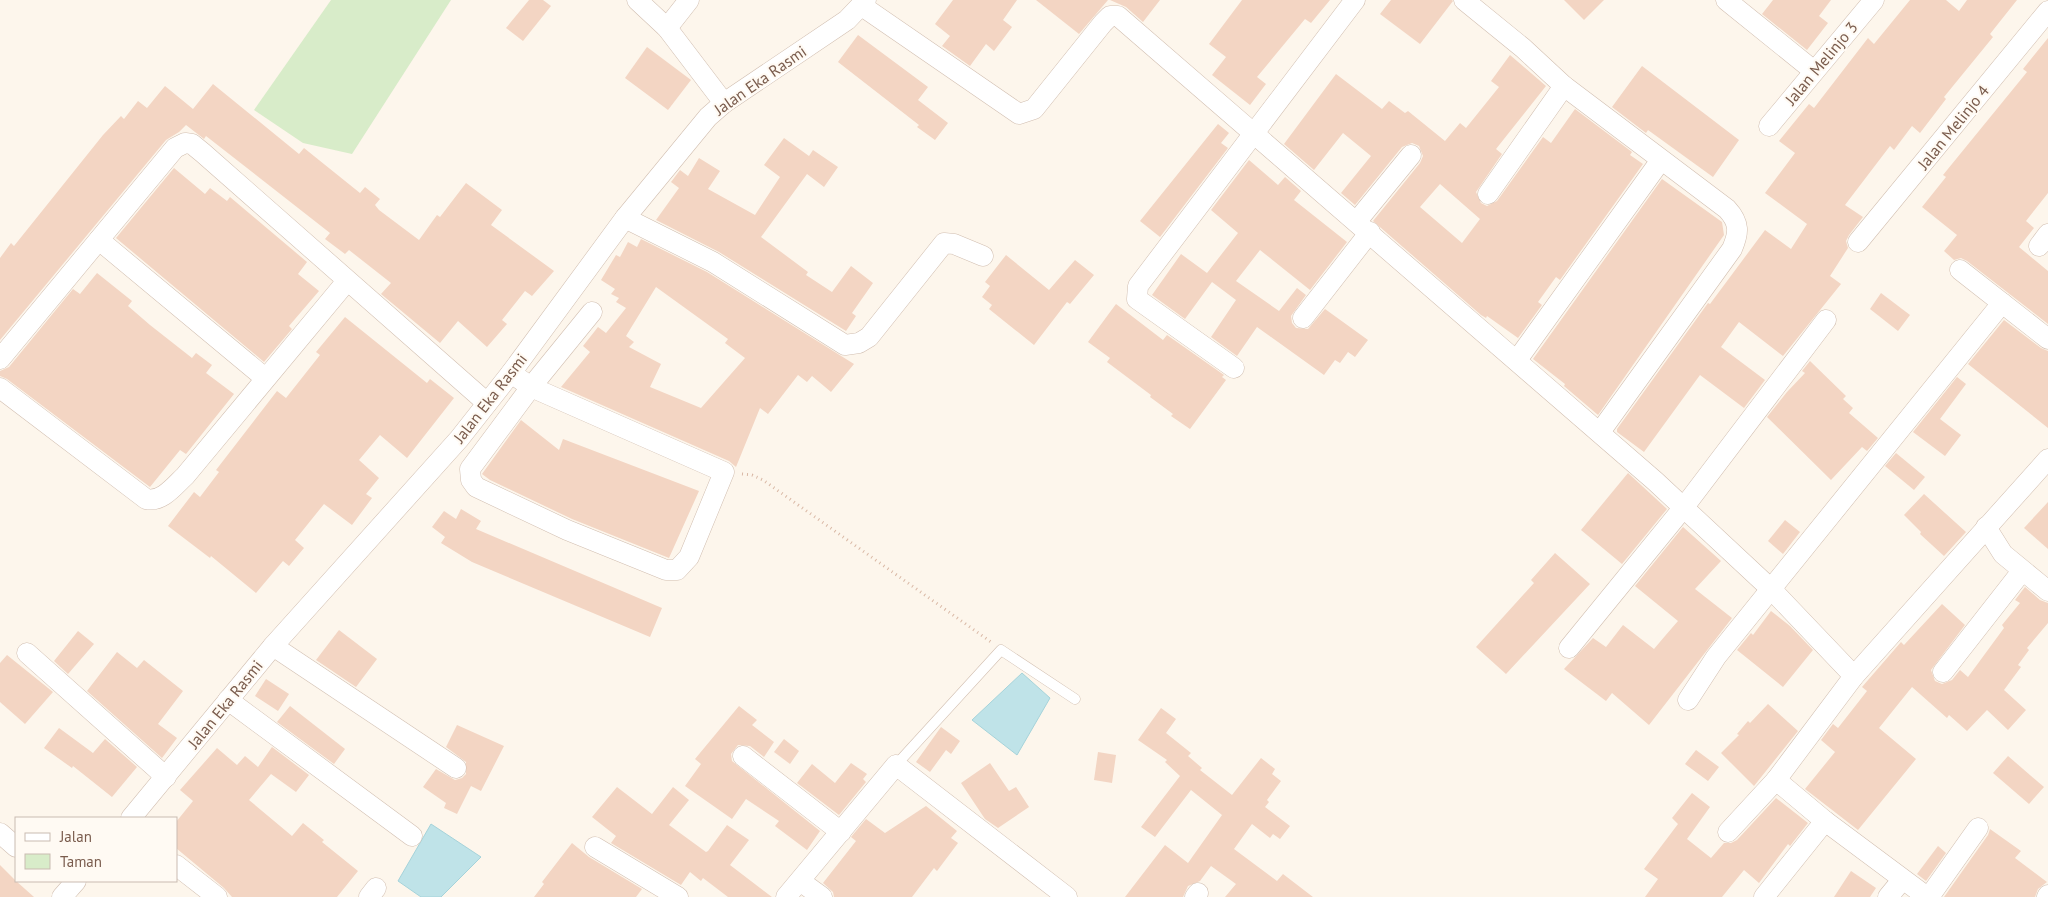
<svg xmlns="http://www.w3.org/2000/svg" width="2048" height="897" viewBox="0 0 2048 897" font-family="'PT Sans',sans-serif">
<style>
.green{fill:#d8ecc9}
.water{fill:#bfe3e8;stroke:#a5d3da}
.building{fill:#f3d5c3;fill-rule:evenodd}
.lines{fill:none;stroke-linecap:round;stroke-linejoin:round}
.lane-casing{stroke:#d1beb0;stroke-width:11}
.street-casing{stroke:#d1beb0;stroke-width:21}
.path{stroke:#d9b8a5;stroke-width:3;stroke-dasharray:1 4;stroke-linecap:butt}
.lane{stroke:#fff;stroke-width:10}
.street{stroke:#fff;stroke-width:20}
.labels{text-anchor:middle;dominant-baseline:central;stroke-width:4;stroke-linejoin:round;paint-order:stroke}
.street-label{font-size:16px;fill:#7a5c4d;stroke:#fffaf3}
</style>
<rect width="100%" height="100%" fill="#fdf6ec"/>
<!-- green -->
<path class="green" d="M 331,0 L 451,0 L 352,154 L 303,143 L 254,110 Z"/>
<!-- water -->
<g class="water">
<path d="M 1022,673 L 1050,698 L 1017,755 L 972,720 Z"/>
<path d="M 431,824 L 481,857 L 441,897 L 421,897 L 398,881 Z"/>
</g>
<!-- building -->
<g class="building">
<path d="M 529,0 L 543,0 L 551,6 L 523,41 L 506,28 Z"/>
<path d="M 953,0 L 1017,0 L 1003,20 L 1012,27 L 994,51 L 986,44 L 970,66 L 942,46 L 950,36 L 935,24 Z"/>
<path d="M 1036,0 L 1108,0 L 1079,34 Z"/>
<path d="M 1110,0 L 1160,0 L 1143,22 L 1126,7 Z"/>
<path d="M 1242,0 L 1330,0 L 1311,23 L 1305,19 L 1257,77 L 1266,84 L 1250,105 L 1212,75 L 1226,57 L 1209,44 Z"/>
<path d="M 1391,0 L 1452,0 L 1453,1 L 1420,44 L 1380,14 Z"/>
<path d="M 1564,0 L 1604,0 L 1584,20 Z"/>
<path d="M 1773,0 L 1831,0 L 1819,16 L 1828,23 L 1807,50 L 1762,14 Z"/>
<path d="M 1910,0 L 1946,0 L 1959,11 L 1967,0 L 2017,0 L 1990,34 L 1993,37 L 1944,97 L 1946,99 L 1920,133 L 1912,126 L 1894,150 L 1890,146 L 1845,205 L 1863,217 L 1849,235 L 1846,241 L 1848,248 L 1830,276 L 1841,284 L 1783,356 L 1739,322 L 1721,347 L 1765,380 L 1744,408 L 1700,375 L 1644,452 L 1617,432 L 1617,429 L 1708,303 L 1710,304 L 1765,230 L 1791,249 L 1807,224 L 1765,193 L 1795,153 L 1779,141 L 1809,104 L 1814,108 L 1868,38 L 1874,44 Z"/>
<path d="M 858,35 L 928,87 L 918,100 L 948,123 L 935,140 L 917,127 L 919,125 L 838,62 Z"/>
<path d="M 2048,38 L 2048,193 L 2026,221 L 2034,228 L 2019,247 L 2048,271 L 2048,324 L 1967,261 L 1961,258 L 1954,260 L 1944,251 L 1957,235 L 1922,207 L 1946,177 L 1943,175 L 2027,72 L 2023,69 Z"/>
<path d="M 647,47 L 691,80 L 668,110 L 625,78 Z"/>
<path d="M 1510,55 L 1546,86 L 1496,149 L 1502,154 L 1476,192 L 1481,203 L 1487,206 L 1497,201 L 1543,137 L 1551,143 L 1575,109 L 1632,152 L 1630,155 L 1643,164 L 1560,280 L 1556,277 L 1538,302 L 1542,305 L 1518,338 L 1487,316 L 1486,318 L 1481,315 L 1373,221 L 1420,163 L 1423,156 L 1419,146 L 1412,143 L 1402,147 L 1355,205 L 1341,193 L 1371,156 L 1343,133 L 1314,170 L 1284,144 L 1336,74 L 1382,109 L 1389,101 L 1405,113 L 1408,111 L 1445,141 L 1460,123 L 1466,128 L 1499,87 L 1491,81 ZM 1440,184 L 1480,219 L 1462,243 L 1420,207 Z"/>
<path d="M 1642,66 L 1739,140 L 1713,177 L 1648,130 L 1646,133 L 1612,107 Z"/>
<path d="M 213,84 L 299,154 L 304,148 L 360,193 L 365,187 L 380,199 L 375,205 L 379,210 L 419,240 L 437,215 L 440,217 L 466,183 L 502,210 L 491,225 L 554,271 L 532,296 L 525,291 L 502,320 L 507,324 L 487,347 L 458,321 L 440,343 L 381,294 L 391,283 L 349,250 L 345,254 L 325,239 L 330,233 L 206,136 L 204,139 L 186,125 L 179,132 L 166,140 L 0,340 L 0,258 L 11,243 L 14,246 L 103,135 L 121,116 L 124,119 L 138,101 L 147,108 L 165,86 L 193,109 Z"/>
<path d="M 1218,124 L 1229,133 L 1221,143 L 1228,148 L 1160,237 L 1140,221 Z"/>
<path d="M 784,138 L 809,156 L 813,150 L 838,167 L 824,187 L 807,174 L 761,237 L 808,272 L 806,275 L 832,292 L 851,266 L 873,283 L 852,313 L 856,316 L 846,331 L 719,252 L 656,220 L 679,188 L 671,182 L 680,170 L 688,176 L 699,158 L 720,171 L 708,189 L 755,215 L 780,177 L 764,165 Z"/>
<path d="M 1249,160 L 1278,185 L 1285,177 L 1301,191 L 1294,200 L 1347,242 L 1310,290 L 1260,250 L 1236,281 L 1279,311 L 1297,288 L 1306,295 L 1291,316 L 1292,323 L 1296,328 L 1308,329 L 1325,309 L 1368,340 L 1355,357 L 1348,352 L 1340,363 L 1335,360 L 1324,375 L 1257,327 L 1237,356 L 1211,337 L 1236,300 L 1212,282 L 1185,319 L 1152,295 L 1181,254 L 1207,273 L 1238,233 L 1211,210 Z"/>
<path d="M 174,168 L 205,194 L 210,188 L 227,201 L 230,197 L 307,262 L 298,274 L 319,291 L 289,326 L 292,329 L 264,362 L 116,238 Z"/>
<path d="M 1662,179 L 1722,222 L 1724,235 L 1598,415 L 1564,386 L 1565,384 L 1533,359 Z"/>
<path d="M 641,239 L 707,272 L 854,364 L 831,392 L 812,376 L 807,382 L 798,375 L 768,414 L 760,408 L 736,467 L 729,461 L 561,387 L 590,352 L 583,346 L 598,327 L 606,333 L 626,308 L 616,302 L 619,298 L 611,294 L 615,289 L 601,280 L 616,255 L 620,257 L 628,242 L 637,247 ZM 656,287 L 728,339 L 725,343 L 745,358 L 701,408 L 650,387 L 661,364 L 629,347 L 634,342 L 626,336 Z"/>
<path d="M 1006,255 L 1049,290 L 1075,260 L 1094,275 L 1070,304 L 1067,302 L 1034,345 L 989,309 L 992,305 L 982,297 L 990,286 L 985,282 Z"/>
<path d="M 97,273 L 132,301 L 128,306 L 150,325 L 192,358 L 196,353 L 212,365 L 206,373 L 234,394 L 186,454 L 180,450 L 150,487 L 7,379 L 0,376 L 0,371 L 9,367 L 73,289 L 80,294 Z"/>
<path d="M 1881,293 L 1910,315 L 1898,331 L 1870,309 Z"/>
<path d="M 1116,304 L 1163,340 L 1167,335 L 1224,375 L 1222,377 L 1226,380 L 1190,429 L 1171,416 L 1173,414 L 1150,397 L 1151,395 L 1107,362 L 1110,358 L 1088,342 Z"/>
<path d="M 345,317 L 427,383 L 430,379 L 454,398 L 407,458 L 380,435 L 359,460 L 379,478 L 366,494 L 372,498 L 352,525 L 324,504 L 295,540 L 304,548 L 289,566 L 283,561 L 256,593 L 211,556 L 210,558 L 168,526 L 194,492 L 200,497 L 219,472 L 216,470 L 277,391 L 286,398 L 320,355 L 316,352 Z"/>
<path d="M 2004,320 L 2041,348 L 2048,351 L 2048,428 L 1968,364 Z"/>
<path d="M 1810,361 L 1846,396 L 1843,399 L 1853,408 L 1849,413 L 1878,438 L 1867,451 L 1862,447 L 1831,480 L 1767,417 L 1787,392 L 1805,373 L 1802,371 Z"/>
<path d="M 1957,377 L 1966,384 L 1940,419 L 1961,435 L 1945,456 L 1913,432 Z"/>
<path d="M 521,420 L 559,450 L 563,439 L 699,491 L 669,558 L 572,519 L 490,480 L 482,474 Z"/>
<path d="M 1896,453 L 1925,477 L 1914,490 L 1885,466 Z"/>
<path d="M 1628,473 L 1667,509 L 1622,564 L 1581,530 Z"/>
<path d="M 1924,494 L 1966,532 L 1944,556 L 1920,534 L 1921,532 L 1904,515 Z"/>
<path d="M 2048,502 L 2048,549 L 2024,528 Z"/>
<path d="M 461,509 L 481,521 L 476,529 L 662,608 L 650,637 L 472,562 L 441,543 L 445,537 L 432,527 L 444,511 L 456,519 Z"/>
<path d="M 1785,520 L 1800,532 L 1783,554 L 1768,541 Z"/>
<path d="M 1683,527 L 1721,561 L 1695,589 L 1732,618 L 1649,725 L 1612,693 L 1606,701 L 1564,669 L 1593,638 L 1606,647 L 1623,625 L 1654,649 L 1665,636 L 1678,621 L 1635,586 Z"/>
<path d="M 1555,553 L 1590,584 L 1506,674 L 1476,647 L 1534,583 L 1531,580 Z"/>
<path d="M 2025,587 L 2040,600 L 2048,603 L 2048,623 L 2027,648 L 2029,650 L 2018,665 L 2021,667 L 2004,690 L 2026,710 L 2008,730 L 1987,710 L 1967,731 L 1949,715 L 1947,718 L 1912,687 L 1879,728 L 1916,759 L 1858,830 L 1805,789 L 1835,752 L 1821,740 L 1833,724 L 1838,728 L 1867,691 L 1862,687 L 1901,642 L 1904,645 L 1942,604 L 1965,625 L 1931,670 L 1935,681 L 1942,684 L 1952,680 L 1960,670 L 1968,677 L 2004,628 L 2002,625 L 2020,603 L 2015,600 Z"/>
<path d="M 1771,611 L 1790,626 L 1813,650 L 1783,687 L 1737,650 L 1751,633 L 1753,635 Z"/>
<path d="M 339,630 L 377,659 L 356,687 L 316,660 Z"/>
<path d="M 78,631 L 94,644 L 68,674 L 54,661 Z"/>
<path d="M 117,652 L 137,668 L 144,660 L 183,691 L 158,724 L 177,738 L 162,758 L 87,691 Z"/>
<path d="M 7,655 L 53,692 L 25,724 L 0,702 L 0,663 Z"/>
<path d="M 266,679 L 289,694 L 278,711 L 255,696 Z"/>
<path d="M 1768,704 L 1798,731 L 1754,786 L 1721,753 L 1739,735 L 1737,734 L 1748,721 L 1750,723 Z"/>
<path d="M 290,706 L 345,749 L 334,764 L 277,722 Z"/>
<path d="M 739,706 L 757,720 L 752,725 L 774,742 L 764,757 L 750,746 L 738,745 L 731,754 L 732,761 L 820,831 L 807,850 L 775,826 L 779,821 L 746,799 L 732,819 L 685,786 L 701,764 L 695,759 Z"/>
<path d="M 1161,708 L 1176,719 L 1166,733 L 1191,753 L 1188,756 L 1202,768 L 1200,770 L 1232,795 L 1261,758 L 1275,769 L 1272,774 L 1281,781 L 1267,800 L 1269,802 L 1265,807 L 1290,826 L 1280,839 L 1273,834 L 1270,838 L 1252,824 L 1234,849 L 1277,881 L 1283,874 L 1313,897 L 1225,897 L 1236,884 L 1211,866 L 1200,881 L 1188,886 L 1183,897 L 1125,897 L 1165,845 L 1188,863 L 1222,815 L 1191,790 L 1155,837 L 1141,827 L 1180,776 L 1165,762 L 1167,760 L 1138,740 Z"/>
<path d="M 457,725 L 504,746 L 481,791 L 471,786 L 457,814 L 444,808 L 446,803 L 423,787 L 436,769 L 455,780 L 462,778 L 466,774 L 466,762 L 446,747 Z"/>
<path d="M 941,727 L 960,741 L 951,754 L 946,750 L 930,772 L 916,762 Z"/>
<path d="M 59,728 L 93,753 L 105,739 L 137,767 L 112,797 L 73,766 L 72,768 L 44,748 Z"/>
<path d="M 784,739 L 799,751 L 790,764 L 774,752 Z"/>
<path d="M 272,747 L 309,775 L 296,792 L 271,774 L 249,800 L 292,836 L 303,823 L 324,840 L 322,842 L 358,871 L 337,897 L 232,897 L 224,888 L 176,848 L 176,822 L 193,801 L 180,790 L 217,748 L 237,765 L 245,756 L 258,767 Z"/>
<path d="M 1696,750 L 1719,767 L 1708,781 L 1685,764 Z"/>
<path d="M 1098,752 L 1116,755 L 1112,783 L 1094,780 Z"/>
<path d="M 2008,756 L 2044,787 L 2029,804 L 1993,773 Z"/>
<path d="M 851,763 L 867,774 L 863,779 L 866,782 L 839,815 L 797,783 L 812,764 L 835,783 Z"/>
<path d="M 990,763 L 1009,791 L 1016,787 L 1029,807 L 998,828 L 985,819 L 961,783 Z"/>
<path d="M 617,787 L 652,814 L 673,787 L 689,800 L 669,825 L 706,852 L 708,851 L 727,825 L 749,840 L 730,865 L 772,897 L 728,897 L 703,878 L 701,881 L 690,872 L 681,885 L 611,843 L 616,836 L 592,817 Z"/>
<path d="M 1692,793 L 1710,807 L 1687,839 L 1711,858 L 1724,843 L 1731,843 L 1737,840 L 1776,798 L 1808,823 L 1790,846 L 1788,844 L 1759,883 L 1744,870 L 1722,897 L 1645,897 L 1658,879 L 1644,869 L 1678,824 L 1672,818 Z"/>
<path d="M 926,806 L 957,831 L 951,838 L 958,843 L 937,871 L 934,868 L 912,897 L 834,897 L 833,892 L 823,883 L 856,841 L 851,837 L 866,819 L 885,833 Z"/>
<path d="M 1990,829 L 2021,851 L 2015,858 L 2047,882 L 2038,889 L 2035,897 L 1944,897 L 1988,835 Z"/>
<path d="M 572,843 L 589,857 L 642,889 L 636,897 L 534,897 L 544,884 L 542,882 Z"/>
<path d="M 1938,846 L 1946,853 L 1926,881 L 1917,874 Z"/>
<path d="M 0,865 L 16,881 L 34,897 L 0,897 Z"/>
<path d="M 1851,871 L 1876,888 L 1870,897 L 1834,897 Z"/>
</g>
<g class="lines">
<!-- lane casing -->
<g class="lane-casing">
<path id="lane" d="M 896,765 L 1001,650 L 1075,699"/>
</g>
<!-- street casing -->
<g class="street-casing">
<g id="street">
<path d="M 637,0 L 667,28 L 724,103"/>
<path d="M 1464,0 L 1523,48 L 1564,86 L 1727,209 C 1740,223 1739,233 1732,249 L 1600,432"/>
<path d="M 1726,0 L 1814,71"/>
<path d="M 862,6 L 1019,114 L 1034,109 L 1103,23 L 1110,16 L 1118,16 L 1655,481 L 1772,590 L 1854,676"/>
<path d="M 667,28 L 689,0"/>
<path d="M 1769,126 L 1874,0"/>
<path d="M 1488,194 L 1564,86"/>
<path d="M 625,218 L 713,262 L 845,345 L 859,343 L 869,337 L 944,243 L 954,244 L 983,256"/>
<path d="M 1357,221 L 1411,155"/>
<path d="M 99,240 L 265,378"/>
<path d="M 1858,242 L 2048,11"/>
<path d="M 2039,246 L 2048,234"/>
<path d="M 1960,270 L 2048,339"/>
<path d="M 1303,318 L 1370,232"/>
<path d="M 0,359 L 175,148 L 185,143 L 192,144 L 203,153 L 487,403"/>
<path d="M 1517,360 L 1661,160"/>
<path d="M 1234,368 L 1137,299 L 1138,286 L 1355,0"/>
<path d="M 511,373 L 531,387 L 724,472 L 689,557 L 677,570 L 666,570 L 567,530 L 476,487 L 471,480 L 470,469 L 531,387 L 592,312"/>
<path d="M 0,388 L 146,499 C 162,503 175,485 185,476 L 347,281"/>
<path d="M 1986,527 L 2003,554 L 2048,591"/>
<path d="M 273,646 L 456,768"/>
<path d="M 1569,648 L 1684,507 L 1826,320"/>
<path d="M 27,653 L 166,777"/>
<path d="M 1943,672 L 2022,571"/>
<path d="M 228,700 L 412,836"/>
<path d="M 1688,700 L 1716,657 L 2002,303"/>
<path d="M 743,756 L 841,832"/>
<path d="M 1776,780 L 1825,821 L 1927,897"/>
<path d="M 131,818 L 273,646 L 459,439 L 511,373 L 625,218 L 708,117 L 724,103 L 847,20 L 866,0"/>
<path d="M 1728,832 L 1776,780 L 1854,676 L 2048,459"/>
<path d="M 0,833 L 16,847"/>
<path d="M 595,847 L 678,897"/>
<path d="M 176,865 L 217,897"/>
<path d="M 800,881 L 822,897"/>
<path d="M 62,897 L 76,881"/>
<path d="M 369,897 L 376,888"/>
<path d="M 786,897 L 896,765 L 1067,897"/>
<path d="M 1195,897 L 1198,893"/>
<path d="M 1764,897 L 1825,821"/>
<path d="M 1888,897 L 1902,880"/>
<path d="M 1929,897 L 1978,828"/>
<path d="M 2047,897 L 2048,895"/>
</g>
</g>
<!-- path -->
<path class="path" d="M 742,474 L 752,475 L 763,480 L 991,642"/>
<!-- lane -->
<use href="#lane" class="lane"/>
<!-- street -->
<use href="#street" class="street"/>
</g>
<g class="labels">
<!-- street labels -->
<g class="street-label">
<text transform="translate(1821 63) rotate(-50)">Jalan Melinjo 3</text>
<text transform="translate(760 80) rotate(-35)">Jalan Eka Rasmi</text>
<text transform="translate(1953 127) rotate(-51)">Jalan Melinjo 4</text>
<text transform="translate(490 398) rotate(-52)">Jalan Eka Rasmi</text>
<text transform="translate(225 704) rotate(-51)">Jalan Eka Rasmi</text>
</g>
</g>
<!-- legend -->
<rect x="15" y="817" width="162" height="65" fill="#fffaf3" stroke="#cabbb1"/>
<rect x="25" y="833" width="25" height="8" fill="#ffffff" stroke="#cabbb1"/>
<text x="60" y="842" font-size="15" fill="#7a5c4d">Jalan</text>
<rect x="25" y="854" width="25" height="15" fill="#d8ecc9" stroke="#cabbb1"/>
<text x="60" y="867" font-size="15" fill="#7a5c4d">Taman</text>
</svg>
